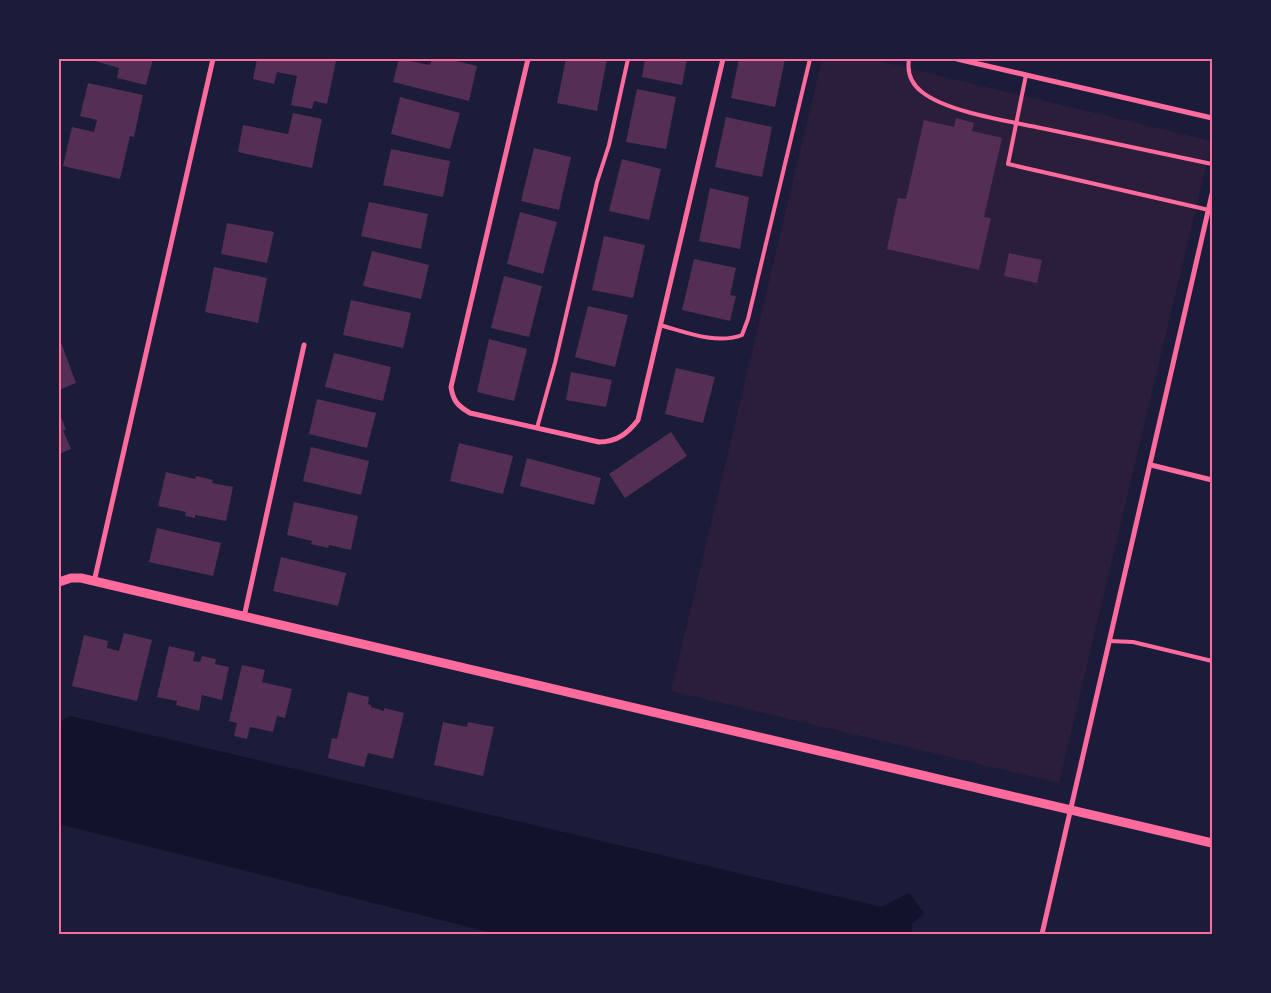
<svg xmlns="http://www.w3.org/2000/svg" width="1271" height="993" viewBox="0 0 1271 993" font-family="Inter,sans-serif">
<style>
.green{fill:#2a1e3b}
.water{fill:#12122b}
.building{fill:#542f53}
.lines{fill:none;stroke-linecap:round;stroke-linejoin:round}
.service{stroke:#ff6b9d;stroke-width:4}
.minor{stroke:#ff6b9d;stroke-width:5}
.tertiary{stroke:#ff6b9d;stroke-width:9}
.neatline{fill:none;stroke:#ff6b9d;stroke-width:2}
</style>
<rect width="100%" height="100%" fill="#1b1b3a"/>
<!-- green -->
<path class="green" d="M 822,59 L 870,59 L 1212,141 L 1059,783 L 671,691 Z"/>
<!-- water -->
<path class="water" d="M 70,716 L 882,907 L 909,893 L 924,913 L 912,924 L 912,934 L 497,934 L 59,824 L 59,723 Z"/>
<!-- building -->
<g class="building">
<path d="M 88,59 L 153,59 L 146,85 L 117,78 L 119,68 Z"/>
<path d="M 257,59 L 325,59 L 336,61 L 327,104 L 314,101 L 312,109 L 291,105 L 297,76 L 277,72 L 274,84 L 253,79 Z"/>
<path d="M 399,59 L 430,65 L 432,59 L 448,59 L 477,66 L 469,101 L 393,82 Z"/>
<path d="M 566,59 L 607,59 L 597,111 L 557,103 Z"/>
<path d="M 645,59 L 687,59 L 682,85 L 642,77 Z"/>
<path d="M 739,59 L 785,59 L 775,107 L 731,98 Z"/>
<path d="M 88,83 L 143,95 L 134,137 L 130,136 L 120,179 L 63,166 L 72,127 L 94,132 L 97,120 L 80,116 Z"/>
<path d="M 637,89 L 676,97 L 666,149 L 626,142 Z"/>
<path d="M 400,97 L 460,113 L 450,149 L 391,134 Z"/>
<path d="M 293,113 L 322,119 L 312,168 L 238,152 L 243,125 L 288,134 Z"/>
<path d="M 726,117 L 772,127 L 762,177 L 715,167 Z"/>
<path d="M 956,118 L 974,123 L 972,131 L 1002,138 L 984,217 L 991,218 L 979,270 L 887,249 L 898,198 L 906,199 L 924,120 L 954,127 Z"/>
<path d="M 534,148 L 571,157 L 559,210 L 521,201 Z"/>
<path d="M 391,149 L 450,161 L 443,197 L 383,185 Z"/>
<path d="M 622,159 L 661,169 L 649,220 L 609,211 Z"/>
<path d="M 710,188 L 749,197 L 740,249 L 699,241 Z"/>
<path d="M 369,202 L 428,214 L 421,249 L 361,236 Z"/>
<path d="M 520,212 L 557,222 L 543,274 L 507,264 Z"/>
<path d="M 227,223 L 274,232 L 267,263 L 221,254 Z"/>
<path d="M 604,236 L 645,245 L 633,298 L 592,290 Z"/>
<path d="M 372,251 L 429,265 L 421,299 L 363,286 Z"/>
<path d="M 1009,253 L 1042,260 L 1037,283 L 1004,276 Z"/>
<path d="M 694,259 L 736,268 L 730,295 L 736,296 L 730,321 L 682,310 Z"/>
<path d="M 214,267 L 267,278 L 258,323 L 205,312 Z"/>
<path d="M 504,276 L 542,286 L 529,337 L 491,328 Z"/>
<path d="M 351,300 L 411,313 L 403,348 L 343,335 Z"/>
<path d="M 588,306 L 628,315 L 615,367 L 575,357 Z"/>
<path d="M 59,337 L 76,383 L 59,390 Z"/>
<path d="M 489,339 L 527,349 L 514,401 L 477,392 Z"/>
<path d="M 334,353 L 391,367 L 383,401 L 325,387 Z"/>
<path d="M 676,368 L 715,377 L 703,423 L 665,414 Z"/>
<path d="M 571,372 L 612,380 L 606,407 L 566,400 Z"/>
<path d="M 317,399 L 376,413 L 367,448 L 309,434 Z"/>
<path d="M 61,417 L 66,430 L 63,430 L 71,449 L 59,454 L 59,418 Z"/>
<path d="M 671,432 L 687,456 L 625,498 L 609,474 Z"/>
<path d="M 459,443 L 513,456 L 503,494 L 450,481 Z"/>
<path d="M 311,447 L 369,461 L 361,495 L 303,481 Z"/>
<path d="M 527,458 L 601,478 L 594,505 L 520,486 Z"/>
<path d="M 166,472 L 195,479 L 196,476 L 213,480 L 212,483 L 233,487 L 226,521 L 195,515 L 195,518 L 185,516 L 186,512 L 158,506 Z"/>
<path d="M 294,502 L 358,516 L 351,550 L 329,545 L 328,548 L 311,544 L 312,541 L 287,535 Z"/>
<path d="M 157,528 L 221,543 L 213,576 L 149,562 Z"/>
<path d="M 281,557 L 346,573 L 338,606 L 273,591 Z"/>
<path d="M 124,633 L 152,640 L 137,701 L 72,686 L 84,635 L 108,641 L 107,648 L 119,651 Z"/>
<path d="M 169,646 L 195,652 L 193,661 L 200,662 L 202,656 L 216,659 L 215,664 L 229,667 L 222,700 L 202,695 L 199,711 L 176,705 L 177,701 L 157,697 Z"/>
<path d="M 242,665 L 265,670 L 262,682 L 292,689 L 285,718 L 277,716 L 273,732 L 250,727 L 247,739 L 234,736 L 237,723 L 229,721 Z"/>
<path d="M 348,692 L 369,697 L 368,704 L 371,705 L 371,707 L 384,711 L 384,708 L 404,713 L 393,759 L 368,753 L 364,767 L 328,758 L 332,738 L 337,739 Z"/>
<path d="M 443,722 L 467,727 L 468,722 L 494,727 L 483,776 L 434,765 Z"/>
</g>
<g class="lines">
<!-- service -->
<g class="service">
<path d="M 909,59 C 907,72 910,83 922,92 C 947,112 1008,121 1041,128 C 1098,140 1155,152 1212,164"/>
<path d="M 1026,75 L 1008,164 L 1209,210"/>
<path d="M 660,325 C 685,332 717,345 742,335 L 748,319 L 810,59"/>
<path d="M 537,428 L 555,363 L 597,182 L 609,145 L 628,59"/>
<path d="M 1110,641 L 1133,642 L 1212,661"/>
</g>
<!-- minor -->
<g class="minor">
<path d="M 528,59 L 451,387 C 453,401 458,406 470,413 L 599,442 C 617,442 628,433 638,420 L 723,59"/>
<path d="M 957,59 L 1212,118"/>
<path d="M 1151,465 L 1212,480"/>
<path d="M 94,582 L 213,59"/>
<path d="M 244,617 L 304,345"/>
<path d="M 1042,934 L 1212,194"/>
</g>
<!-- tertiary -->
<path class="tertiary" d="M 59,582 L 71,578 L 81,578 L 1212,843"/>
</g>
<!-- border -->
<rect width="1271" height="993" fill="none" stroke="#1b1b3a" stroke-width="120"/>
<rect x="60" y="60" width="1151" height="873" class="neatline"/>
</svg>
